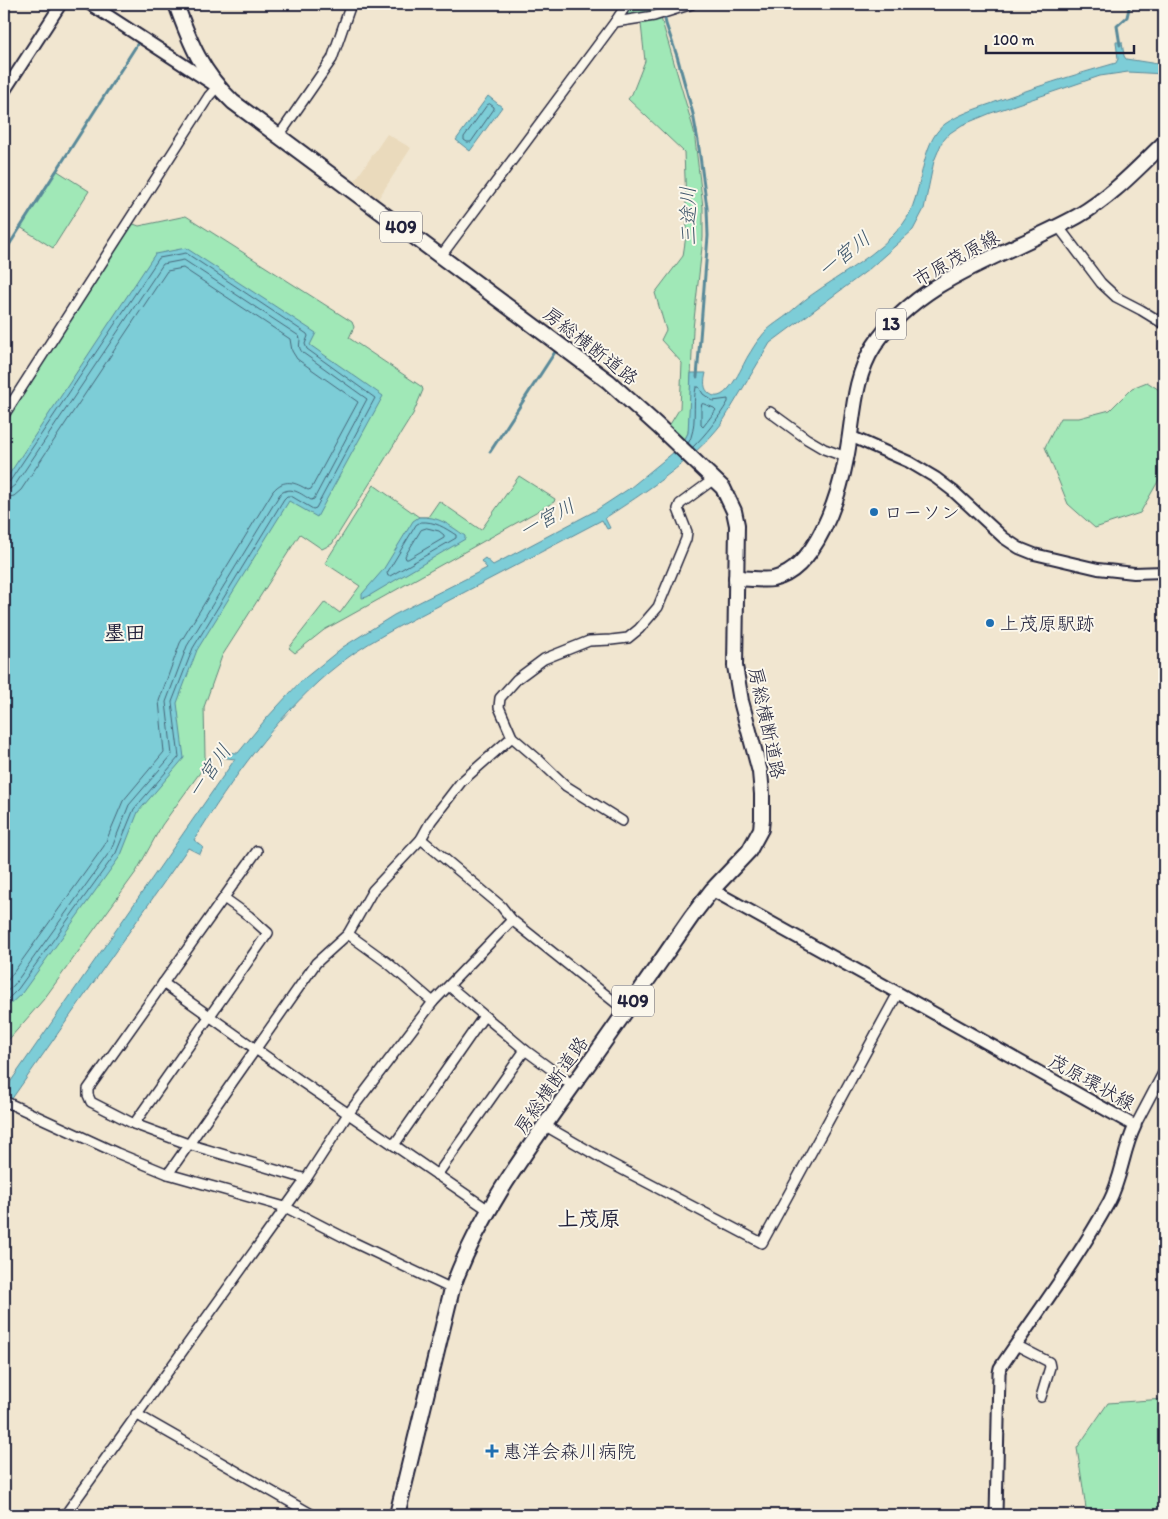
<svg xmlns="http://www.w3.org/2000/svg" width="1168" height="1519" viewBox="0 0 1168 1519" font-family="Itim,'Klee One',sans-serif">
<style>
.built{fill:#eadabc}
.green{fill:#a0e8b7;stroke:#618579}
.water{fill:#7dcdd7;stroke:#598999}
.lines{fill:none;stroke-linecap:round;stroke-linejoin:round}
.shore{stroke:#466679;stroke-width:1}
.stream{stroke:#598999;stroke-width:3}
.minor-casing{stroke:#22223b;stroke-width:12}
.tertiary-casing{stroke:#22223b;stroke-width:14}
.secondary-casing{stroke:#22223b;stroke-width:15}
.primary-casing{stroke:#22223b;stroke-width:18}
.trunk-casing{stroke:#22223b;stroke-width:18}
.minor{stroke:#fbf7ec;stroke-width:9}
.tertiary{stroke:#fbf7ec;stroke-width:10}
.secondary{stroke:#fbf7ec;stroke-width:11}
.primary{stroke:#fbf7ec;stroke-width:14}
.trunk{stroke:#fbf7ec;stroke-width:14}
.poi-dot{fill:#1f6fb2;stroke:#fbf7ec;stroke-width:2}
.labels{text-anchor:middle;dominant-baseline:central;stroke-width:4;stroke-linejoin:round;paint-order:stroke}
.shield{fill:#fbf7ec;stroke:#636270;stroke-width:1}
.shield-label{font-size:18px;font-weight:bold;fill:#22223b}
.street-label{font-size:19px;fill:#22223b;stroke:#fbf7ec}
.poi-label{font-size:19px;fill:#22223b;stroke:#fbf7ec;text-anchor:start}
.water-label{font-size:20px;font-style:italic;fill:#3d556a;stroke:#fbf7ec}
.quarter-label{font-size:21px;font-weight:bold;fill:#22223b;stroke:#fbf7ec}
</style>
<rect width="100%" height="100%" fill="#f1e6d0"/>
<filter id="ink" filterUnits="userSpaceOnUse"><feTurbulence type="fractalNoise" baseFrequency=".02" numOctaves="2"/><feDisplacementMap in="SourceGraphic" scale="10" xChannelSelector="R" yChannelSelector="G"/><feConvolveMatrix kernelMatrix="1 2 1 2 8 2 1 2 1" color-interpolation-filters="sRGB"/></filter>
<g filter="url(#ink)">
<!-- built -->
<path class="built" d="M 387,134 L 411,148 L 378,199 L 354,182 Z"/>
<!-- green -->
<g class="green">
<path d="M 629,4 L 657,4 L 658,11 L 622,20 Z"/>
<path d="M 661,18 L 694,131 L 703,207 L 703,238 L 693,329 L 689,424 L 688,433 L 684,441 L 669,426 L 680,408 L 682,363 L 661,340 L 666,330 L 655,293 L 683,256 L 687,229 L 684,152 L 628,99 L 632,94 L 645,61 L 641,24 Z"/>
<path d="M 56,170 L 89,191 L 53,248 L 20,227 Z"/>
<path d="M 186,216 L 352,322 L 354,327 L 349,338 L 422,387 L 423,390 L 413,414 L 332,544 L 322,549 L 300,534 L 222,656 L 204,707 L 205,756 L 204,767 L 162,825 L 136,872 L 44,999 L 4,1045 L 4,420 L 131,223 L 139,226 Z"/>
<path d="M 1147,382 L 1164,393 L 1164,471 L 1140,513 L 1095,528 L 1068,504 L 1045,447 L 1060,418 L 1079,418 L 1110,410 L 1132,388 Z"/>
<path d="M 519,476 L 555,499 L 554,502 L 324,630 L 295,653 L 289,648 L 325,602 L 340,613 L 360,586 L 325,563 L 374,485 L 419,517 L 428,517 L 439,501 L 481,530 Z"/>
<path d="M 1164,1399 L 1164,1515 L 1087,1515 L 1077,1448 L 1108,1403 Z"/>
</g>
<!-- water -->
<g class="water">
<path d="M 1116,42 L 1122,42 L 1124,56 L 1126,59 L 1164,65 L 1164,74 L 1128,72 L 1100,76 L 991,113 L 962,125 L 950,133 L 942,142 L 934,161 L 924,209 L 913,230 L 868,270 L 770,343 L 722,423 C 694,460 644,493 605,518 L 610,528 L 607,529 L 602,520 C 549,548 497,575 444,603 C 404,624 363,643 328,673 C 274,720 232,779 194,840 L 203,847 L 200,854 L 188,848 L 4,1110 L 4,1091 L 235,759 L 219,757 L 222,752 L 238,753 L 265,720 L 300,682 L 343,647 L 394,615 L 487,568 L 481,561 L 485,558 L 493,565 L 595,511 L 630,488 L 674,452 L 684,441 L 688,433 L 691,373 L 706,373 C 704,381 703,389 710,394 C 726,406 742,366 748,356 C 752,350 756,342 761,337 C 767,328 778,322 787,315 C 795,308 802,302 810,296 C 842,273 878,255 903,224 C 925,195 918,144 945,124 C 958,115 975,109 990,104 C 1031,88 1074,75 1116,63 L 1118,59 Z"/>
<path d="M 488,96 L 502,107 L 470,151 L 456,140 Z"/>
<path d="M 186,248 L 316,333 L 310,345 L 383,396 L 317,517 L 289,501 L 197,650 L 177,703 L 184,758 L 138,812 L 121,855 L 22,993 L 4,1010 L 4,482 L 155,254 Z"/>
<path d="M 419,517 C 438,516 450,525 465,536 L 465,539 L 367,597 L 362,598 L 362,594 L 383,570 L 413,521 Z"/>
</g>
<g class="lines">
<!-- shore -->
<g class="shore">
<path d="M 490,104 L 494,107 L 494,109 L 471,142 L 467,142 L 464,140 L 464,137 L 487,105 Z"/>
<path d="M 704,404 L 714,408 L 716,410 L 703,427 L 701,425 L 701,407 L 702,404 Z"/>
<path d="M 688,444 C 698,426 692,406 696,387 L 699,387 L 703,394 L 713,401 L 728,399 L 728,402 C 717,420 707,433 692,448"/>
<path d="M 4,484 L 7,484 L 10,481 L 159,258 L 186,253 L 307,334 L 308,336 L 305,344 L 307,349 L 375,398 L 316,508 L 313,509 L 291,496 L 287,496 L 284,499 L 193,648 L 172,702 L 179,757 L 134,809 L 116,853 L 18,989 L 4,1003"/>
<path d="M 4,490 L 10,489 L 15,485 L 163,264 L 184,260 L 299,336 C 302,342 296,346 303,353 L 367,399 L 314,499 L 311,500 C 301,494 291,485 280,494 L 187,646 L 166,702 L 172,755 L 129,805 L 111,850 L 14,985 L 4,994"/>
<path d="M 4,498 L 14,496 L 21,490 L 167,271 L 183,268 L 290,339 L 292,351 L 297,359 L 358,402 L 311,489 L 308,490 C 295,482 284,478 273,491 L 180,643 L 159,701 L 164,752 L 123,801 L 104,846 L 8,980 L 4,984"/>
<path d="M 421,522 C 435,521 445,528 456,535 L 456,538 L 390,576 L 388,576 L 387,573 L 416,525 Z"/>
<path d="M 427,528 L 439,531 L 444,535 L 444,538 L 408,559 L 406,559 L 405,556 L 421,530 Z"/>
</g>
<!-- stream -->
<g class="stream">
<path d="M 662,4 L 666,24 L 677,56 L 693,114 L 698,141 L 707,208 L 708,236 L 697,377"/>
<path d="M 1120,45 L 1117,26 L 1127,17 L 1130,4"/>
<path d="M 4,253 L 138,43"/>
<path d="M 490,452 L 557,349"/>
</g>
<!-- minor casing -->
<g class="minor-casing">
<g id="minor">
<path d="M 615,22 L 627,4"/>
<path d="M 278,137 L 332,59 L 351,4"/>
<path d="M 1058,226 L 1101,283 L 1116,297 L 1141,310 L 1164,324"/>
<path d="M 441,256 L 615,22 L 654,16 L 692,4"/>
<path d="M 770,412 L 807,439 L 824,449 L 846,457"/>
<path d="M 4,415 L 209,96 L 217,87"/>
<path d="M 622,821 L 566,786 L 540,761 L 512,737 L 499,707 L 500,698 L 517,679 L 544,659 L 589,641 L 611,640 L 628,638 L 639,629 L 658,607 L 686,539 L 687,532 L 678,509 L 680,504 L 714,479"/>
<path d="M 421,839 L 501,906 L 512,920 L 626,1011"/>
<path d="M 257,851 L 88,1089 L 88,1095 L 91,1102 L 134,1124 L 188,1144 L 306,1179"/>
<path d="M 348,934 L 388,963 L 433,1002"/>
<path d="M 163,983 L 302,1082 L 490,1211"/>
<path d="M 449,986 L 525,1050 L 574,1086"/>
<path d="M 4,1101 L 117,1153 L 168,1174 L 285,1207 L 355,1243 L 452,1289"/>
<path d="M 134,1124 L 268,933 L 249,916 L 224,898"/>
<path d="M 544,1125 L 608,1162 L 762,1243 L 898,993"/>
<path d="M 1135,1126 L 1164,1071"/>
<path d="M 394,1145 L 484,1016"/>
<path d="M 168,1174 L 316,963 L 348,934 L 373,890 L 421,839 L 431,821 L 461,782 L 512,737"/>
<path d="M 437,1175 L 525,1050"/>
<path d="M 1016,1345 L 1049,1362 L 1050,1367 L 1041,1397"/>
<path d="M 136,1414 L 313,1515"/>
<path d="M 65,1515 L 306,1179 L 348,1114 L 433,1002 L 512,920"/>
</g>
</g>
<!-- tertiary casing -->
<g class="tertiary-casing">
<g id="tertiary">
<path d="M 4,92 L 61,4"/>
<path d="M 850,436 L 909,462 L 936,478 L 953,491 L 1004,538 L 1019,548 L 1034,554 L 1098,569 L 1134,573 L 1164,572"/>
</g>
</g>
<!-- secondary casing -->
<g class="secondary-casing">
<g id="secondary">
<path d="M 90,4 L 216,86"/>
<path d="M 712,890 L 898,993 L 1135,1126 C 1123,1150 1122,1178 1109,1202 C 1077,1260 1037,1313 1000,1368 L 999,1373 L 996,1515"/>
</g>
</g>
<!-- primary casing -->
<g class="primary-casing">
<path id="primary" d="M 736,578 C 747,578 762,581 773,579 C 816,570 839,496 846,459 C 854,421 852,380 874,346 C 920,276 1008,255 1078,216 C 1111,197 1137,169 1164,143"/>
</g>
<!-- trunk casing -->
<g class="trunk-casing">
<path id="trunk" d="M 176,4 C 190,43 202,73 233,102 L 608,381 L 658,426 L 723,488 L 734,511 L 737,525 L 735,666 L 741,701 L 760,772 L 762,794 L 762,819 L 761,829 L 749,851 L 712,890 L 692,916 C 653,972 614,1029 574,1084 C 529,1147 478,1215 452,1289 L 397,1515"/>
</g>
<!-- minor -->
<use href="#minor" class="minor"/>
<!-- tertiary -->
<use href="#tertiary" class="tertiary"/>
<!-- secondary -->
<use href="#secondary" class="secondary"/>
<!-- primary -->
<use href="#primary" class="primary"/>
<!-- trunk -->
<use href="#trunk" class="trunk"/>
</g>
</g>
<!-- markers -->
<g class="poi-dot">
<circle cx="874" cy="512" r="5"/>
<circle cx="990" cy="623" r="5"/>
<path d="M489.5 1443.5h5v5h5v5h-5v5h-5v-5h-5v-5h5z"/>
</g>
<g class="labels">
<!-- shield labels -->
<g class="shield">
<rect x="380" y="211.5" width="42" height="31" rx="4"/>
<rect x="876" y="308.5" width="30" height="31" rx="4"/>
<rect x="612" y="985.5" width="42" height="31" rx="4"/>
</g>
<g class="shield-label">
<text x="401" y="227">409</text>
<text x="891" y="324">13</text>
<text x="633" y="1001">409</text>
</g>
<!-- street labels -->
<g class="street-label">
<text transform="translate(956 258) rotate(-29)">市原茂原線</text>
<text transform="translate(591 346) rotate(38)">房総横断道路</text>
<text transform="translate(767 723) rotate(78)">房総横断道路</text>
<text transform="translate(1092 1082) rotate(29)">茂原環状線</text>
<text transform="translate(551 1085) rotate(-55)">房総横断道路</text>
</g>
<!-- poi labels -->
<g class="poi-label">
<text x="884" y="512">ローソン</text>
<text x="1000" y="623">上茂原駅跡</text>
<text x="503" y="1451">惠洋会森川病院</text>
</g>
<!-- water labels -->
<g class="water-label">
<text transform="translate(688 216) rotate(-91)">三途川</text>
<text transform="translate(844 254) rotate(-38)">一宮川</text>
<text transform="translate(547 518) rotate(-28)">一宮川</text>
<text transform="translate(209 771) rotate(-55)">一宮川</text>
</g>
<!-- quarter labels -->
<g class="quarter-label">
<text x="125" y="632">墨田</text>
<text x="589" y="1218">上茂原</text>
</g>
</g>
<!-- margin -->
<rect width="1168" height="1519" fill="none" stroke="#fbf7ec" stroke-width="20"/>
<rect x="10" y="10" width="1148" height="1499" fill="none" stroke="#22223b" stroke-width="2" filter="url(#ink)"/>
<!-- scale -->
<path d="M986 45v8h148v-8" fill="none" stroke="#22223b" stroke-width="2.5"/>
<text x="993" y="45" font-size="15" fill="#22223b" stroke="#fbf7ec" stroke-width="4" paint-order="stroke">100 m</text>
</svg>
